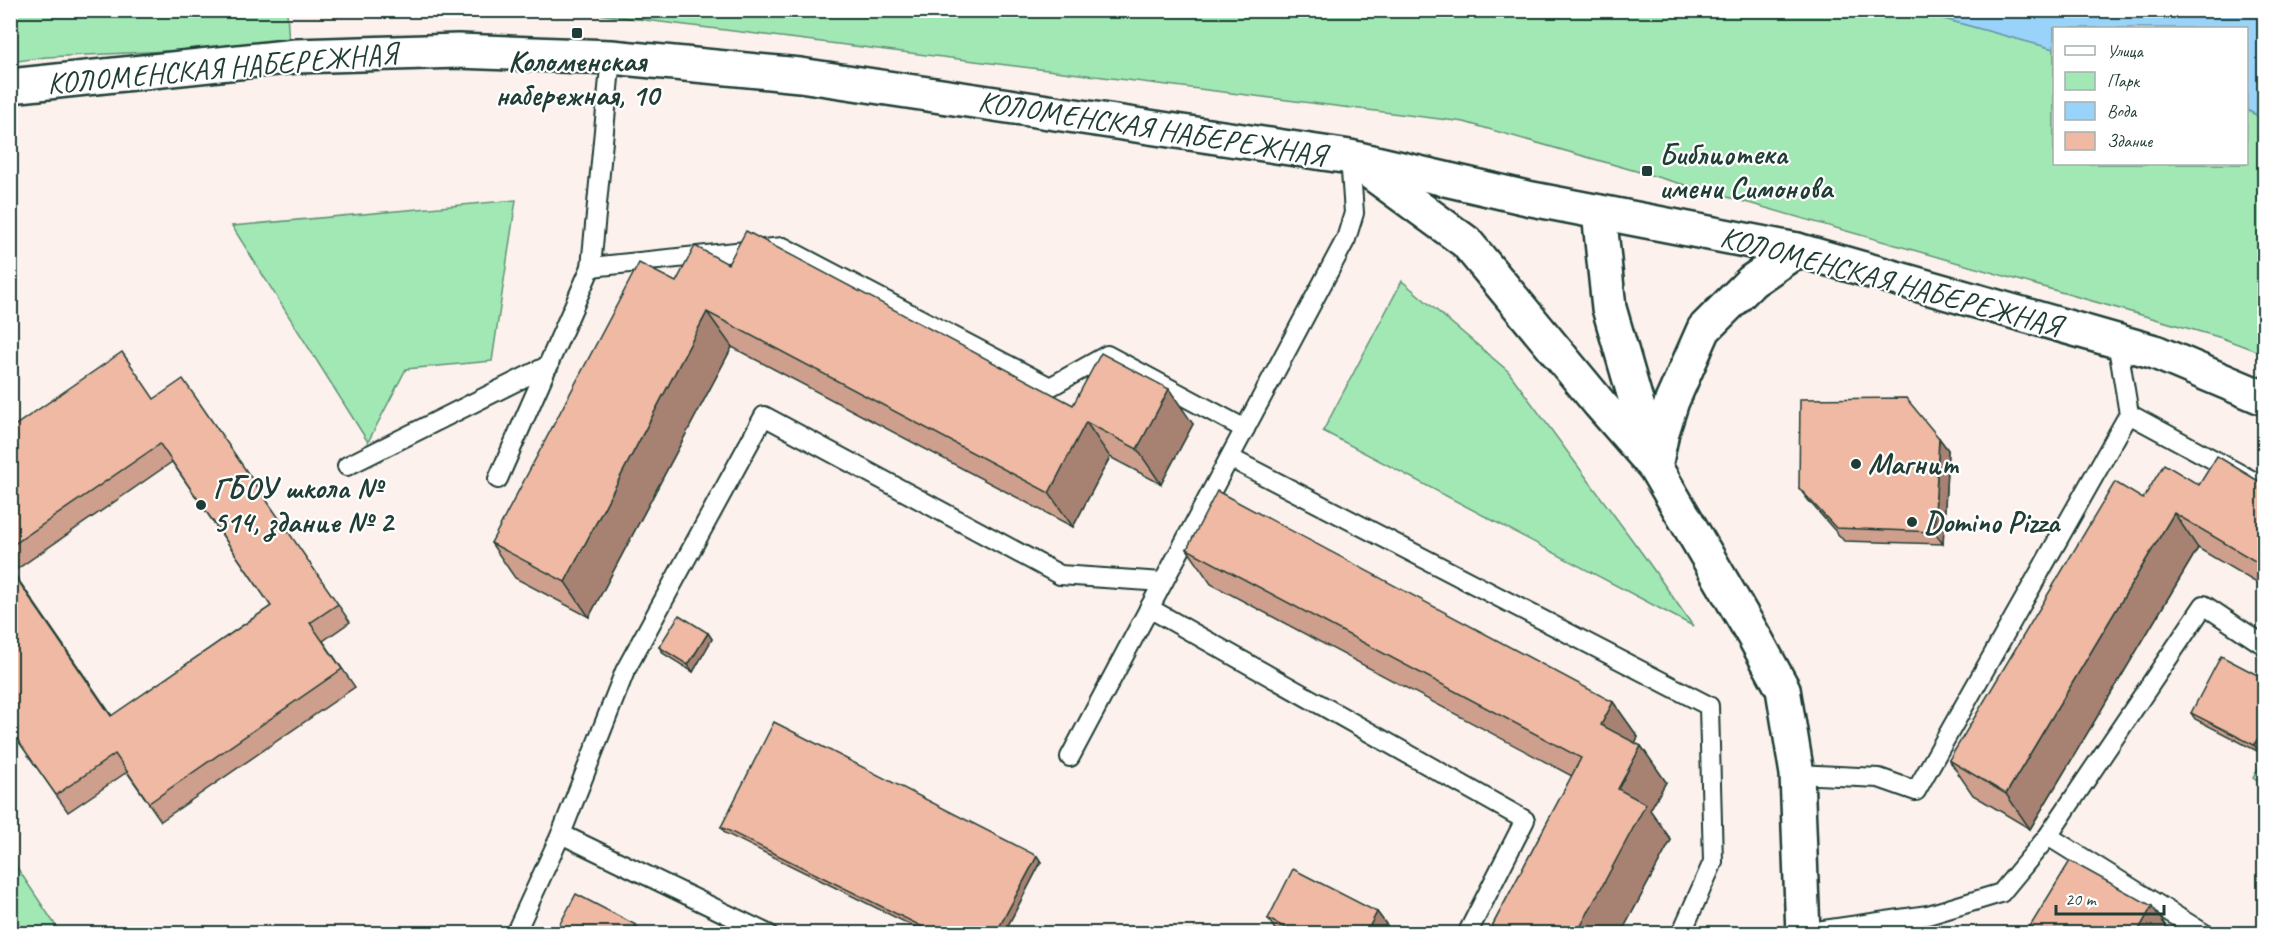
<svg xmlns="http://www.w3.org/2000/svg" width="2275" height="944" viewBox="0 0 2275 944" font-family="Caveat,sans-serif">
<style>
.green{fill:#a2e8b5;stroke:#609274;stroke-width:1.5}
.water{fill:#9ad3fa;stroke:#6997ab;stroke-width:1.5}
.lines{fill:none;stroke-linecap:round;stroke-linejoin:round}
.service-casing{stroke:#1f3d34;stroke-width:22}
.minor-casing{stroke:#1f3d34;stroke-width:38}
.service{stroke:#fff;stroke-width:18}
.minor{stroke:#fff;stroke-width:33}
.wall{fill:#ce9f8d;stroke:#1f3d34;stroke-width:1.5;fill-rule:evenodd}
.shaded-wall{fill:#a78273;stroke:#1f3d34;stroke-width:1.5}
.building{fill:#efb9a4;stroke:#1f3d34;stroke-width:1.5}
.poi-dot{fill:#1f3d34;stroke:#fff;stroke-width:2}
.labels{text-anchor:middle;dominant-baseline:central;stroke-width:4.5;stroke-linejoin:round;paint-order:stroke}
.poi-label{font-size:30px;font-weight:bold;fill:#1f3d34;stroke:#fff;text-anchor:start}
.street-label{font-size:30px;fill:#1f3d34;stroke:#fff}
</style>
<rect width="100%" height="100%" fill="#fcf1ed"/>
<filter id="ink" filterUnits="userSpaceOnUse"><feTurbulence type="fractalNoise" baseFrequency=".0167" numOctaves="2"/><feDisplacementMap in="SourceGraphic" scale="12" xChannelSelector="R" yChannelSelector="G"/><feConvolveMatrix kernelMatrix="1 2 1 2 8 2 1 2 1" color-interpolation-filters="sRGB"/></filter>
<g filter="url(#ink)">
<!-- green -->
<g class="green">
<path d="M 10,11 L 287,11 L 289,45 L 46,57 L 11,62 Z"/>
<path d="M 573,11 L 1915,11 L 2054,49 L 2054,164 L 2246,164 L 2247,110 L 2264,119 L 2264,354 L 2222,338 L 1464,122 Z"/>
<path d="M 516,200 L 492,361 L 406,369 L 368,442 L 232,226 Z"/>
<path d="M 1402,281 L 1508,371 L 1644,556 L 1693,626 L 1323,431 Z"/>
<path d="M 2264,759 L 2264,786 L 2253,778 Z"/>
<path d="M 10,857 L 58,929 L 52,933 L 11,933 Z"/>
</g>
<!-- water -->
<path class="water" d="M 1915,11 L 2264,11 L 2264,119 L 2247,110 L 2246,28 L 2054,28 L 2054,49 Z"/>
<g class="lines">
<!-- service casing -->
<g class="service-casing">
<g id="service">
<path d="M 611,57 L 591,267 L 783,247 L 1050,387 L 1107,355 L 1245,429"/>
<path d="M 2129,414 L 2264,487"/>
<path d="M 1230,458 L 1709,706 L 1713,862 L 1681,934"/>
<path d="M 347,466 L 549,365"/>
<path d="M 498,479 L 591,267"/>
<path d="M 1149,608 L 1525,820 L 1467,934"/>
<path d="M 1070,757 L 1346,239 L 1354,213 L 1350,157"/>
<path d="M 1797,774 L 1879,778 L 1916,791 L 2129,414 L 2117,341"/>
<path d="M 561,834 L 768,934"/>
<path d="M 2048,836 L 2205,934"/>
<path d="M 1803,933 L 1928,915 L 2001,893 L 2048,836 L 2204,605 L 2264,645"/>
<path d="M 515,934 L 561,834 L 625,671 L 764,416 L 1060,575 L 1163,582"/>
</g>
</g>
<!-- minor casing -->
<g class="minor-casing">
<g id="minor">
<path d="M 10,86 L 296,56 L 458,51 L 611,57 L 800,75 L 1350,157 L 1527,198 L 1797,250 L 2155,352 L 2264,398"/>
<path d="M 1362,166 L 1466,242 L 1599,403 L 1655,467 L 1755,638 L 1783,689 L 1797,774 L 1803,934"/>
<path d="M 1599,212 L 1609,308 L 1652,456"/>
<path d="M 1655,467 L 1662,432 L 1672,401 L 1704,329 L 1752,281 L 1797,250"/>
</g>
</g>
<!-- service -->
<use href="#service" class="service"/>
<!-- minor -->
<use href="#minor" class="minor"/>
</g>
<!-- wall -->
<g class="wall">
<path d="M 728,264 L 1073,405 L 1193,424 L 1161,484 L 1110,457 L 1073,527 L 732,347 L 589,617 L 515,578 L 491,543 L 676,282 Z"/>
<path d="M 195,397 L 350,622 L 323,641 L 355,687 L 161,821 L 127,772 L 68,812 L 10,729 L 10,429 L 154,399 ZM 172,462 L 271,606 L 112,716 L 13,572 Z"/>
<path d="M 1939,438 L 1948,450 L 1943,544 L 1844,541 L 1808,500 L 1799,488 Z"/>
<path d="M 2265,485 L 2265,588 L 2198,548 L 2030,829 L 1973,795 L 1949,760 L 2143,499 Z"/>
<path d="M 1187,549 L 1613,702 L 1638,737 L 1635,743 L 1641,746 L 1666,782 L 1650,810 L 1671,840 L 1621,933 L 1490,933 L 1489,932 L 1572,776 L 1211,584 Z"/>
<path d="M 708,633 L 712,639 L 693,672 L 664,654 L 659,647 Z"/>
<path d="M 2265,679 L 2265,741 L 2259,752 L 2195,719 L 2191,713 Z"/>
<path d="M 721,827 L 1037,856 L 1041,862 L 1004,933 L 927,933 L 725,833 Z"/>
<path d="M 1377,912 L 1386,924 L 1381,933 L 1281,933 L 1276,931 L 1268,919 Z"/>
</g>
<!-- shaded-wall -->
<g class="shaded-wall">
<path d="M 707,312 L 732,347 L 589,617 L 565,582 Z"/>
<path d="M 1169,389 L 1193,424 L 1161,484 L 1137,449 Z"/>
<path d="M 1086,422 L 1110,457 L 1073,527 L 1049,493 Z"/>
<path d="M 1939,438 L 1948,450 L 1943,544 L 1934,532 Z"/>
<path d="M 2174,513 L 2198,548 L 2030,829 L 2006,794 Z"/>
<path d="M 708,633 L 712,639 L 693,672 L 688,665 Z"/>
<path d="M 1613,702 L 1638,737 L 1626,760 L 1601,725 Z"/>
<path d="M 2265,726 L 2265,741 L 2259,752 L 2254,745 Z"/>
<path d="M 1641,746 L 1666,782 L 1650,810 L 1671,840 L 1621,933 L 1577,933 L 1618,789 Z"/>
<path d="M 1037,856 L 1041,862 L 1004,933 L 996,933 Z"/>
<path d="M 2152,906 L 2168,929 L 2165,933 L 2137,933 Z"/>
<path d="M 1377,912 L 1386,924 L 1381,933 L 1366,933 Z"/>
<path d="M 636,925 L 641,932 L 640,933 L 632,933 Z"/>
</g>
<!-- building -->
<g class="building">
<path d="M 746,231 L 1073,405 L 1101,353 L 1169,389 L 1137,449 L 1086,422 L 1049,493 L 707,312 L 565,582 L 491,543 L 639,263 L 676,282 L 695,246 L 728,264 Z"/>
<path d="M 122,352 L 154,399 L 183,379 L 338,604 L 310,623 L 342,669 L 149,803 L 115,754 L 56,795 L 10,729 L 10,569 L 111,716 L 271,606 L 160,444 L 10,547 L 10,429 Z"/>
<path d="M 1906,398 L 1939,438 L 1934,532 L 1836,528 L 1799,488 L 1800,399 Z"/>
<path d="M 2217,456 L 2265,485 L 2265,567 L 2174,513 L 2006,794 L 1949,760 L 2115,482 L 2143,499 L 2164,464 L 2199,485 Z"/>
<path d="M 1217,491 L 1613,702 L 1601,725 L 1641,746 L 1618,789 L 1646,804 L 1577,933 L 1491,933 L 1489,932 L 1581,758 L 1187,549 Z"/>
<path d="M 679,615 L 708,633 L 688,665 L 659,647 Z"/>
<path d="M 2221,656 L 2265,679 L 2265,726 L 2254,745 L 2191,713 Z"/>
<path d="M 774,722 L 1037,856 L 996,933 L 972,933 L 963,929 L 961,933 L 935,933 L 721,827 Z"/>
<path d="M 2070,861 L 2152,906 L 2137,933 L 2026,933 Z"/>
<path d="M 1293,869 L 1377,912 L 1366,933 L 1296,933 L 1268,919 Z"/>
<path d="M 576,894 L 636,925 L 632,933 L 555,933 Z"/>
<path d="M 963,929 L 972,933 L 961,933 Z"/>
</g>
</g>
<!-- markers -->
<g class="poi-dot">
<rect x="571" y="27" width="12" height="12" rx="3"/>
<rect x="1641" y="165" width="12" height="12" rx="3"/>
<circle cx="1856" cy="464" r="6"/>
<circle cx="201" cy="505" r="6"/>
<circle cx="1912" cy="522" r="6"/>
</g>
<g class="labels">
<!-- poi labels -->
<g class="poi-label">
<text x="577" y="61" text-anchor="middle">Коломенская<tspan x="577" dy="34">набережная, 10</tspan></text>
<text x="1659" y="154">Библиотека<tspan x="1659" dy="34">имени Симонова</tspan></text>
<text x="1868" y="464">Магнит</text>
<text x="213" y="488">ГБОУ школа №<tspan x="213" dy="34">514, здание № 2</tspan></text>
<text x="1924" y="522">Domino Pizza</text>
</g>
<!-- street labels -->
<g class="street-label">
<text transform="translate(222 68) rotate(-5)">КОЛОМЕНСКАЯ НАБЕРЕЖНАЯ</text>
<text transform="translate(1152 128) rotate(9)">КОЛОМЕНСКАЯ НАБЕРЕЖНАЯ</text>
<text transform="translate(1891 281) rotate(15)">КОЛОМЕНСКАЯ НАБЕРЕЖНАЯ</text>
</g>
</g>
<!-- margin -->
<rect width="2275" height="944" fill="none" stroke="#fff" stroke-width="36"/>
<rect x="18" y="18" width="2239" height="908" fill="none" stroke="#1f3d34" stroke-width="2" filter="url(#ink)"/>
<!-- legend -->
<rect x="2053" y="27" width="195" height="138" fill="#ffffff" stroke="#a5b1ae" stroke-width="1.5"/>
<rect x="2065" y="46" width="30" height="9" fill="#ffffff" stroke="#a5b1ae" stroke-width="1.5"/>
<text x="2107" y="57" font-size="18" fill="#1f3d34">Улица</text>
<rect x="2065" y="72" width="30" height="18" fill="#a2e8b5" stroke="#a5b1ae" stroke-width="1.5"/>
<text x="2107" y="87" font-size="18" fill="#1f3d34">Парк</text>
<rect x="2065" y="102" width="30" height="18" fill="#9ad3fa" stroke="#a5b1ae" stroke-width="1.5"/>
<text x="2107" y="117" font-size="18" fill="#1f3d34">Вода</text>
<rect x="2065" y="132" width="30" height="18" fill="#efb9a4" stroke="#a5b1ae" stroke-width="1.5"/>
<text x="2107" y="147" font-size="18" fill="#1f3d34">Здание</text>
<!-- scale -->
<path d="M2056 905v9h108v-9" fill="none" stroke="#1f3d34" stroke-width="3"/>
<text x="2065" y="905" font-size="18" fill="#1f3d34" stroke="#ffffff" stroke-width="4.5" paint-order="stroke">20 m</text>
</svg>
